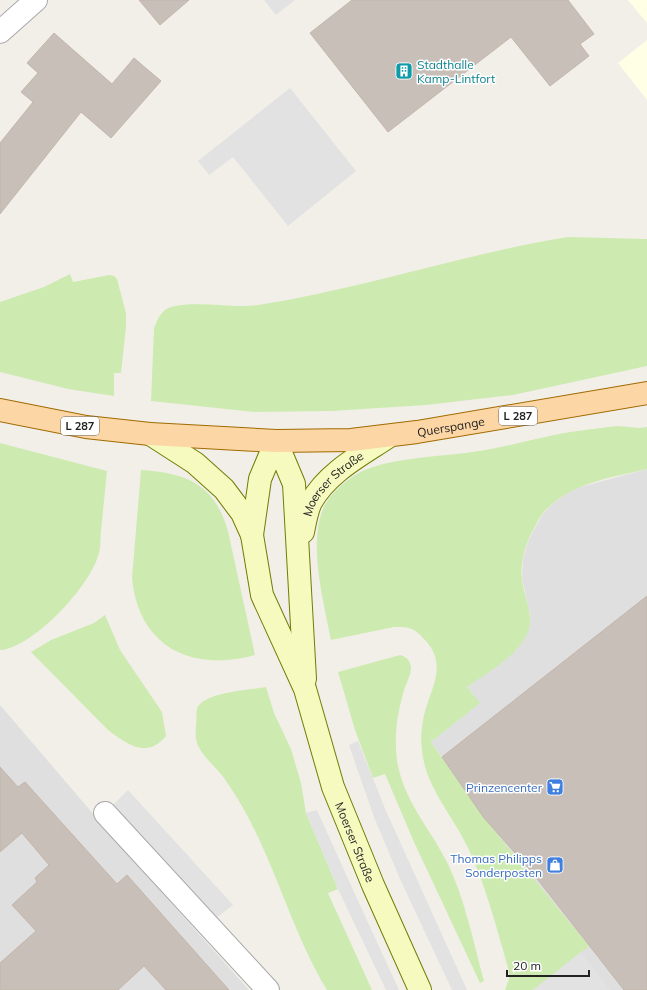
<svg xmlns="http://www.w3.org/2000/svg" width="647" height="990" viewBox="0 0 647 990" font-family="Mulish,sans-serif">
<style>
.residential{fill:#e0dfdf}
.education{fill:#ffffe5}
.grass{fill:#cdebb0}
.parking{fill:#e2e2e2}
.building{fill:#c7bfb8;stroke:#c4b6ab}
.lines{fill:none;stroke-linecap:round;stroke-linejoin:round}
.minor-casing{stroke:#a9a9a9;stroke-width:24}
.secondary-casing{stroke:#707d05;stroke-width:24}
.primary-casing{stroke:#a06b00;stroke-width:24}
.minor{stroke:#fff;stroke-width:22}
.secondary{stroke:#f7fabf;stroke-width:22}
.primary{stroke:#fcd6a4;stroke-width:22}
.labels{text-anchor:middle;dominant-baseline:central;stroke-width:3;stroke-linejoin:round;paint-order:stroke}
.shield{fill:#fff;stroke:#646464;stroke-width:1}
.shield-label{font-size:11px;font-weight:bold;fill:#222}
.culture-label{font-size:12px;fill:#0d838f;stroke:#fff;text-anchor:start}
.street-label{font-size:12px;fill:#222;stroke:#fff}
.shop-label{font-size:12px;fill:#366cbe;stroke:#fff;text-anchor:end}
</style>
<rect width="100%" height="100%" fill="#f2efe9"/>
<!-- residential -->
<g class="residential">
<path d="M 647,469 L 647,990 L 533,990 L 581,952 L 431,742 L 479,703 L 467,687 L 516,650 L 530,615 L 522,578 L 523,559 L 528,541 L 542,515 L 553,503 L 573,489 Z"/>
<path d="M 0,705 L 130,857 L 249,990 L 0,990 Z"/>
</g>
<!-- education -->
<g class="education">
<path d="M 628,0 L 647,0 L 647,23 Z"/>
<path d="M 647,40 L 647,100 L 618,63 Z"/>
</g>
<!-- grass -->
<g class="grass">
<path d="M 568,237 L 647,239 L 647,366 L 513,395 L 426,405 L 332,411 L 254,412 L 151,401 L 154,328 C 157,321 159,315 165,310 C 181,298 235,309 258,305 C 362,289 463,254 568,237 Z"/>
<path d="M 70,274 L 73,282 L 109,275 L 114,276 L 117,279 L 126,313 L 126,327 L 121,373 L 114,373 L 114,396 L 68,389 L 0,372 L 0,302 L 44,287 Z"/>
<path d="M 618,426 L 640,428 L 647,427 L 647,469 C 610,478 569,483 543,513 C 538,519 536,526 532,532 C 525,545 520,564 522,579 C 524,599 537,619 525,638 C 513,659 486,673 467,687 L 480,703 L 431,742 L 484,818 L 589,946 L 533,990 L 505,990 L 509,979 L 509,971 C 497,930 487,889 469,850 C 454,817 425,787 422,750 C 420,736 422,721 426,708 C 434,683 446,663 425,640 C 414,628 411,627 394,627 L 331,640 C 324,603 308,545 323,509 C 330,492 352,474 370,468 C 402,457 438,457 472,452 C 502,448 533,439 564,433 C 581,430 600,428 618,426 Z"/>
<path d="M 0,443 L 107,471 C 105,491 103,511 101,532 C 100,539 101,549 98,556 C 89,587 33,648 0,650 Z"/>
<path d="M 141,470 C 187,473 214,484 228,531 L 255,655 C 191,673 138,646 132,578 Z"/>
<path d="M 105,615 L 120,650 L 162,712 L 166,736 C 147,759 128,745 108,730 L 31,652 L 51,640 L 94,623 Z"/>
<path d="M 400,655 C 407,657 410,660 411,668 C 411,676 405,685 403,694 C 397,715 394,737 397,760 C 403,800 429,827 447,862 C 465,899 473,941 484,981 L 480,983 L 414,842 L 385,774 L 373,778 L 355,730 L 338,672 Z"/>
<path d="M 266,687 L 274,713 L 291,749 L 301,783 L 306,813 L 338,889 L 328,893 L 372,990 L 327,990 C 286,922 272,845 224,778 C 216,767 198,753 196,739 C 195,735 196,729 196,724 C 197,720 196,713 197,709 C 202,692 250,690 266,687 Z"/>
</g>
<!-- parking -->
<g class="parking">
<path d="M 264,0 L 295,0 L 276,15 Z"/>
<path d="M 290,88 L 356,171 L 288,226 L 233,157 L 209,175 L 198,161 Z"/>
<path d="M 358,741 L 386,811 L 467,990 L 452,990 L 400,879 L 374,817 L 349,745 Z"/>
<path d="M 128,790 L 233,905 L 207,925 L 105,813 Z"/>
<path d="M 317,810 L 348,879 L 399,990 L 386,990 L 338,889 L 306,813 Z"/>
<path d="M 581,952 L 610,990 L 533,990 Z"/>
</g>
<!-- building -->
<g class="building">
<path d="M 139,0 L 189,0 L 160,25 Z"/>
<path d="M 352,0 L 568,0 L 594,34 L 580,44 L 589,56 L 550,86 L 511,37 L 388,132 L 310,33 Z"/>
<path d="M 54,33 L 112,84 L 134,58 L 161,81 L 111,138 L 81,112 L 0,214 L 0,143 L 33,102 L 21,92 L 38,73 L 27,63 Z"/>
<path d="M 647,596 L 647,990 L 624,990 L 531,871 L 484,818 L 442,757 Z"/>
<path d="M 0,767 L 18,787 L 25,782 L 117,884 L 127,875 L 229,990 L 166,990 L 144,966 L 118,990 L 0,990 L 0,963 L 36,931 L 12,905 L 37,882 L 35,878 L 49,865 L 22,833 L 0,852 Z"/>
</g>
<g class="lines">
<!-- minor casing -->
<g class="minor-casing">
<g id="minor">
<path d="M 0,32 L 36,0"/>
<path d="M 105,813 L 268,990"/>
</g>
</g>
<!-- secondary casing -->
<g class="secondary-casing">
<g id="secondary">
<path id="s1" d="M 150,434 L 195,463 L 224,489 L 242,513 L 252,535 L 262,595 L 305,689 L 333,787 L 373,885 L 420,990"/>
<path d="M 276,441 L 294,484 L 305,679"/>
<path id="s2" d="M 303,532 C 305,522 307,510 311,502 C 328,472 361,455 388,437"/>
<path d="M 252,535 L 260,479 L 276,441"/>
</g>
</g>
<!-- primary casing -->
<g class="primary-casing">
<g id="primary">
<path id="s3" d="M 0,410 L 86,427 L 150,434 L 276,441 L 351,440 L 417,432 L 647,393"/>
</g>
</g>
<!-- minor -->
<use href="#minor" class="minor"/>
<!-- secondary -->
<use href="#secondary" class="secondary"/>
<!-- primary -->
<use href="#primary" class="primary"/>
</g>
<!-- icons -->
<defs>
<g id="building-square" transform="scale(0.9)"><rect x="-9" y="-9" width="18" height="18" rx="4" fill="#0f9aa8" stroke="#fff"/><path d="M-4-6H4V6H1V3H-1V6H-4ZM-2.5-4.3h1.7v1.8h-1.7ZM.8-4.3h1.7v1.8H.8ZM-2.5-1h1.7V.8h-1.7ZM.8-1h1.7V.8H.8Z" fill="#fff"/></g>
<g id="supermarket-square" transform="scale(0.9)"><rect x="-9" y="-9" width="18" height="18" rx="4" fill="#3f7fe0" stroke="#fff"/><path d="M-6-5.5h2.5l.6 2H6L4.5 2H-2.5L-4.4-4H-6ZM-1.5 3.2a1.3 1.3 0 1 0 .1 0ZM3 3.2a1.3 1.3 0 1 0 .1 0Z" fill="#fff"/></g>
<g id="shop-square" transform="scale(0.9)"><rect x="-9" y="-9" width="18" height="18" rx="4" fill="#3f7fe0" stroke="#fff"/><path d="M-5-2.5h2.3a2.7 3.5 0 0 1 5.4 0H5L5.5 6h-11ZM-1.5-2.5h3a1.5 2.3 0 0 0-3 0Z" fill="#fff"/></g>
</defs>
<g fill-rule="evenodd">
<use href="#building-square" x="404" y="71"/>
<use href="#supermarket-square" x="555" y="787"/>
<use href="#shop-square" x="555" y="865"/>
</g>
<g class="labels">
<!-- shield labels -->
<g class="shield">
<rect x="499" y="407" width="38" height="18" rx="3"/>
<rect x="61" y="417" width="38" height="18" rx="3"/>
</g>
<g class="shield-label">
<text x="518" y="416">L 287</text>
<text x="80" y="426">L 287</text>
</g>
<!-- culture labels -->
<g class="culture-label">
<text x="417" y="64">Stadthalle<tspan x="417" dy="14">Kamp-Lintfort</tspan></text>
</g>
<!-- street labels -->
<g class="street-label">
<text stroke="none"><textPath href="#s3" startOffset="454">Querspange</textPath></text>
<text stroke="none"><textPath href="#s2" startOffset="59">Moerser Straße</textPath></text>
<text stroke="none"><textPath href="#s1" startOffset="472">Moerser Straße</textPath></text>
</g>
<!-- shop labels -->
<g class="shop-label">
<text x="542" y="787">Prinzencenter</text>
<text x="542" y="858">Thomas Philipps<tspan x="542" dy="14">Sonderposten</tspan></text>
</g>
</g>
<!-- scale -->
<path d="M507 970v6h82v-6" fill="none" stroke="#222222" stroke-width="2"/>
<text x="513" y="970" font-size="12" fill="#222222" stroke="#ffffff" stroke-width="3" paint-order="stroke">20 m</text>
</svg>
